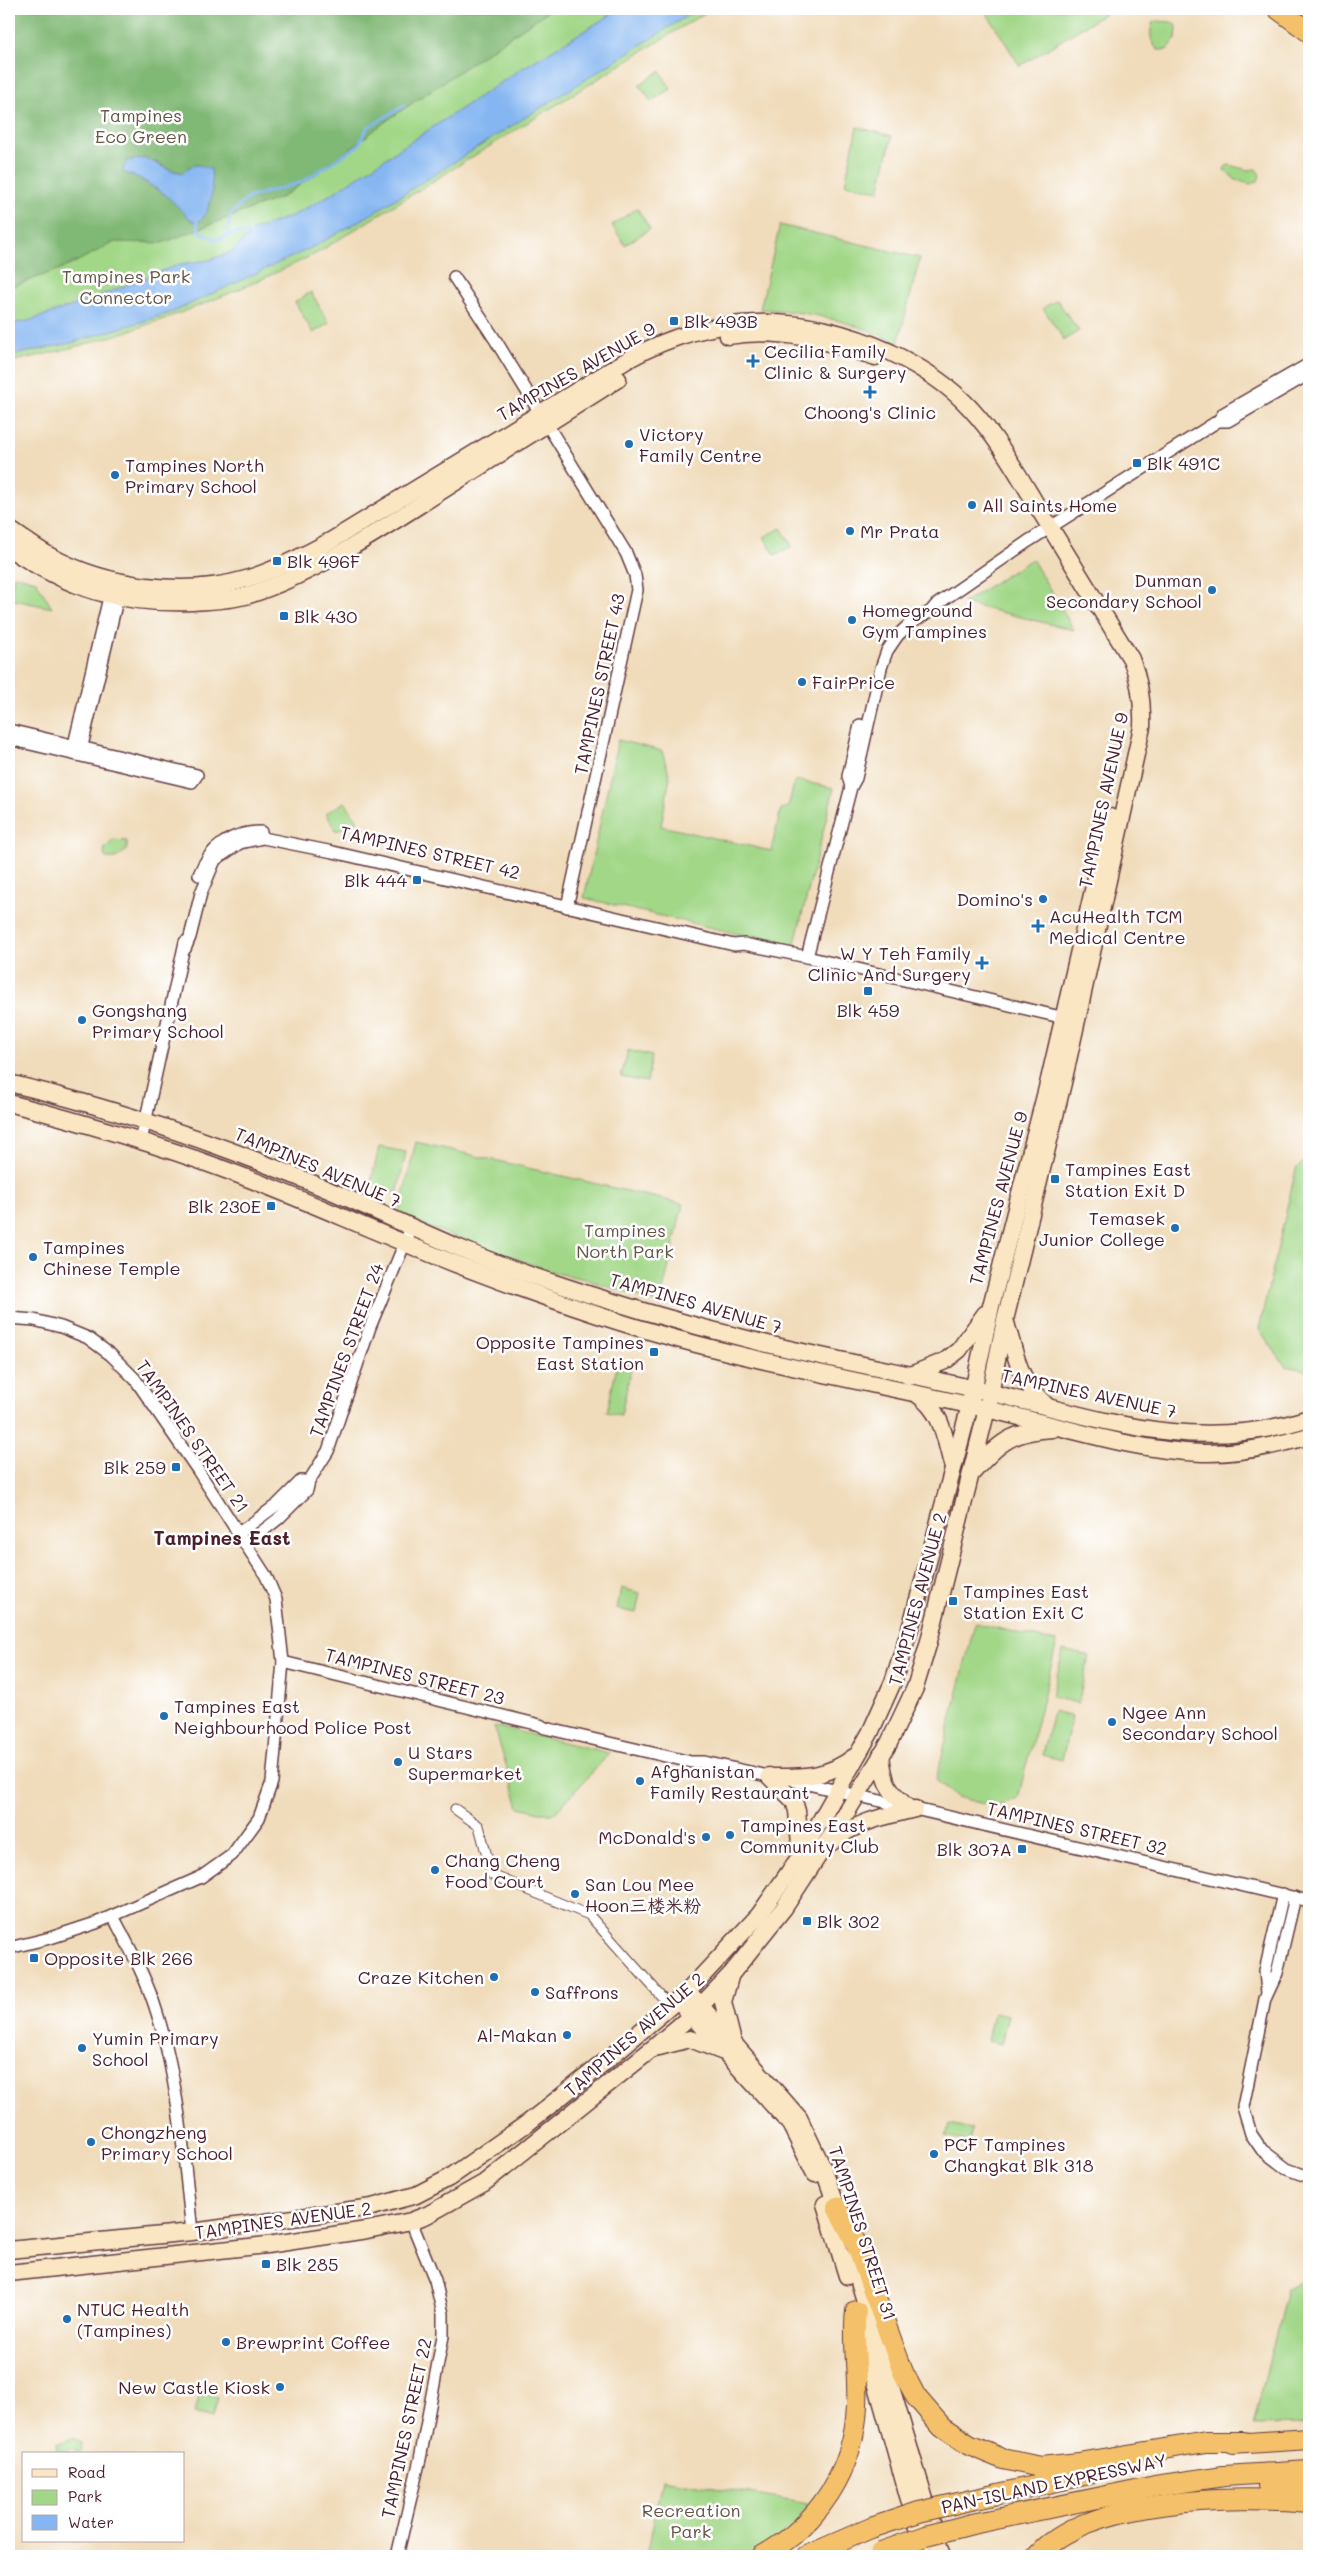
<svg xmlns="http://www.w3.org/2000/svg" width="1318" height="2565" viewBox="0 0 1318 2565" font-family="Mali,'LXGW WenKai TC',sans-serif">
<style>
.green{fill:#a1d787;stroke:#767b59}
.forest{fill:#80b874;stroke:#656c50;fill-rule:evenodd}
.water{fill:#85b6f1;stroke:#686a8e}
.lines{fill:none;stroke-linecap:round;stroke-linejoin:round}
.stream{stroke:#85b6f1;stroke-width:3}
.pedestrian-casing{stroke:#633b40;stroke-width:11}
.minor-casing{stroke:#633b40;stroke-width:14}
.secondary-casing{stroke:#633b40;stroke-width:19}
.motorway-casing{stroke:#633b40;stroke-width:22}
.pedestrian{stroke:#fff;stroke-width:9}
.minor{stroke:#fff;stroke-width:11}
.secondary{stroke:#fbe6c3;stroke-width:16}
.motorway{stroke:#f4c16a;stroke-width:20}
.motorway-bridge-casing{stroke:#633b40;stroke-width:22;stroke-linecap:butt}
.motorway-bridge{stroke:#f4c16a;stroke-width:20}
.poi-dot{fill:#1f6fb2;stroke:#fff;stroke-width:2}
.labels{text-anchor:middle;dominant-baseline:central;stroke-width:5;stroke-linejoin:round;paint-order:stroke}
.park-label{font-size:18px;fill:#645647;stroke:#fff}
.poi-label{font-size:18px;fill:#4a1f2b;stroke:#fff;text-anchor:start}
.street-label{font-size:18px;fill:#4a1f2b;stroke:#fff}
.neighbourhood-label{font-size:19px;font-weight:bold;fill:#4a1f2b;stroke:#fff}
</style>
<rect width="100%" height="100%" fill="#fff"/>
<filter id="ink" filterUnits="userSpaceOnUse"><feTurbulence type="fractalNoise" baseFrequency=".02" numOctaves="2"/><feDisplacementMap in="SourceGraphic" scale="10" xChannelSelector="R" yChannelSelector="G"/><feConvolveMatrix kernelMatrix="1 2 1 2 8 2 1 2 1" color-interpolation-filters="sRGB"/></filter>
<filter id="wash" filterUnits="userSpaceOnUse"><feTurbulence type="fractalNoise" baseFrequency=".0096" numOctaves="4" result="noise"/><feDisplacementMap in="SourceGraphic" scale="20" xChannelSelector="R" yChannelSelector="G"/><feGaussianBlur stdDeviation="1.12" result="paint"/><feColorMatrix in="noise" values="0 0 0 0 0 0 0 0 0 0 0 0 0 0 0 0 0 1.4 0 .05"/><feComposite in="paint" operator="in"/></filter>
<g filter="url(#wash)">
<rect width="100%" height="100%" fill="#f0dbba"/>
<!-- green -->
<g class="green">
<path d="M 9,9 L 711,9 L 317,253 C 218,302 117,341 9,362 Z"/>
<path d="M 984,9 L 1112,9 L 1020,66 Z"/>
<path d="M 1157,21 L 1171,22 L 1177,26 L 1176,39 L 1167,50 L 1158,50 C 1150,42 1149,33 1153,22 Z"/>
<path d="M 660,71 L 671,89 L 651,101 L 639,85 Z"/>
<path d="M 857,127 L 892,136 L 879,191 L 845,184 Z"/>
<path d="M 1229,165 L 1248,170 L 1256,169 L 1260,175 L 1258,181 L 1250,184 L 1236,180 L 1224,170 L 1225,167 Z"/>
<path d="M 637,208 L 650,229 L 625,245 L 612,225 Z"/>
<path d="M 780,225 L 920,258 L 898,343 C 854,322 809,311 760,309 Z"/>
<path d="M 311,292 L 329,323 L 313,333 L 295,302 Z"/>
<path d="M 1057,300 L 1079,331 L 1064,340 L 1043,308 Z"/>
<path d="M 781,528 L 792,546 L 775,555 L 764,537 Z"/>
<path d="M 1032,559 L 1074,630 L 963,603 Z"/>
<path d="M 14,575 L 36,581 L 52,608 L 10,599 Z"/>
<path d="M 618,740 L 662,751 L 670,777 L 661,826 L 771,851 L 781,809 L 788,807 L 795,780 L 834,788 L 794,947 L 584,898 Z"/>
<path d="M 345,802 L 358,821 L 336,831 L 326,813 Z"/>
<path d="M 113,840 L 127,841 L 127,850 L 116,858 L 106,858 L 104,854 L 105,848 Z"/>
<path d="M 628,1050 L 652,1056 L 647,1082 L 621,1077 Z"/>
<path d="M 416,1142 L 683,1204 L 660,1304 L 585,1279 L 556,1273 L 398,1216 Z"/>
<path d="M 379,1147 L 406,1152 L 397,1194 L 370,1187 Z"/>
<path d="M 1309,1156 L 1309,1371 L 1285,1366 L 1259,1329 L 1296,1169 Z"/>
<path d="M 618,1361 L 632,1364 L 621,1415 L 607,1412 Z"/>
<path d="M 621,1588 L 640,1593 L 636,1613 L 617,1609 Z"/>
<path d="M 975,1623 L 1057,1642 L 1018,1798 L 995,1807 L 957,1797 L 936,1780 Z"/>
<path d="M 1063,1650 L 1089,1656 L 1078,1703 L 1052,1697 Z"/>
<path d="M 1053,1711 L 1072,1716 L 1062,1760 L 1042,1755 Z"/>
<path d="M 494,1726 L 610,1753 L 553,1815 L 519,1807 Z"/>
<path d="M 993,2012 L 1008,2015 L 1001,2044 L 987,2041 Z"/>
<path d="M 949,2124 L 972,2129 L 969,2142 L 946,2137 Z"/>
<path d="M 1309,2276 L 1309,2424 L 1253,2425 L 1287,2290 Z"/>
<path d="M 200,2393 L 218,2397 L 213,2418 L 195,2413 Z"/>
<path d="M 72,2438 L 81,2442 L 82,2451 L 80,2452 L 71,2449 L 65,2454 L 58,2454 L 56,2444 Z"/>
<path d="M 662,2479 L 808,2504 C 804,2522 767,2548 751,2556 L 647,2556 Z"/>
</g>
<!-- forest -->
<path class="forest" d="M 9,9 L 551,9 L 386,121 L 325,168 L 282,197 L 162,243 L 115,242 L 68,266 L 9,288 ZM 156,162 L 170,170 L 183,173 L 190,166 L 191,220 L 166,195 L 139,178 Z"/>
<!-- water -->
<g class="water">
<path d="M 620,9 L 698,9 L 370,215 L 313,247 L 173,312 L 71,343 L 9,356 L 9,324 L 28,321 L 89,300 L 180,264 L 209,260 L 232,252 L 254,230 L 294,215 L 333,193 L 521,69 Z"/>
<path d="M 145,158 L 170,170 L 183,173 C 193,162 198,164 211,169 C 213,186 213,212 197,223 L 191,220 L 166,195 L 139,178 L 123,172 L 126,161 Z"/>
</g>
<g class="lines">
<!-- stream -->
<g class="stream">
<path d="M 197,223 L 199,231 L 217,240 L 235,233 L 254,234"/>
<path d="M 227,235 L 230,215 L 241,204 L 250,197 L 302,182 L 359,145 L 367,128 L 404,106"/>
</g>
</g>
</g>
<g filter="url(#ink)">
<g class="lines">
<!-- pedestrian casing -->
<g class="pedestrian-casing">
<path id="pedestrian" d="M 455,1809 L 479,1826 L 492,1875 L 589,1915 L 662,1997"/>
</g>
<!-- minor casing -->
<g class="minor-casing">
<g id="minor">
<path d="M 454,277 L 496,341 L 626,553 L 635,575 L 637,590 L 567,907"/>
<path d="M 1218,421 L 1224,413 L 1309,364"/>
<path d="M 9,730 L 197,775 L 192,782 L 9,739"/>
<path d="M 72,753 L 111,589"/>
<path d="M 80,754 L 119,592"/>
<path d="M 851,787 L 848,776 L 860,725"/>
<path d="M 199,875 C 209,848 231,832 261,832"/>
<path d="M 185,949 L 190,937 L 201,893 L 215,860 L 240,843 L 263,838 L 333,852 L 734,945 L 744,944 L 807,957 L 1069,1019"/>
<path d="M 807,957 L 851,787 L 856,778 L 881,668 L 887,651 L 898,635 L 912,622 L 931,611 L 936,605 L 1027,542 L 1218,421 L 1228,421 L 1309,374"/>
<path d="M 141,1141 L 185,942"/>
<path d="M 9,1318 L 34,1320 L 61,1327 L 88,1338 L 111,1355 L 135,1379 L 197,1469 L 266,1576 L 276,1599 L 283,1662 L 272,1782 L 259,1818 L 232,1855 L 201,1877 L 96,1923 L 50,1938 L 9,1948"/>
<path d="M 239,1533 L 278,1504 L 301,1481 L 309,1481"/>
<path d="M 246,1544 L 278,1519 L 307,1490 L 309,1481 L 328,1451 L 370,1327 L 411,1228"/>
<path d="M 283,1662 L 540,1725 L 545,1728 L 691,1762 L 704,1762 L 777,1778"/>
<path d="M 795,1781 L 1309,1901"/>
<path d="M 1295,1897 L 1277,1973 L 1265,1999 L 1243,2107 L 1251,2134 L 1262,2150 L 1287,2169 L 1309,2177"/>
<path d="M 113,1916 C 129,1947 147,1979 157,2013 C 179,2083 184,2159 192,2232"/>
<path d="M 1267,1993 L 1265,1971 L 1283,1894"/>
<path d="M 397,2556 L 420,2459 L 443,2336 L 443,2314 L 435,2280 L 411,2221"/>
</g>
</g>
<!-- secondary casing -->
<g class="secondary-casing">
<g id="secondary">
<path d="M 728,336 C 779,327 828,341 875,357"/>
<path d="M 9,529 C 22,538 36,548 50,556 C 107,587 184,597 246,579 C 276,570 305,555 332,540 L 629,359 C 713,312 802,312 890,352 C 919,366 948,384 970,408 C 999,439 1020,478 1042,514 C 1072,562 1101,611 1131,659 C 1140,681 1143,703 1142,727 L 1063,1083 L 1005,1320 L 987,1409 L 928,1645 L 915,1688 L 889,1743 L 850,1807 L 784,1908 L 732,1973 L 692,2015 L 652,2049 L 484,2183 L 427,2215 L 411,2221 L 367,2230 L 267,2245 L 9,2273"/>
<path d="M 9,548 C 70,589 119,605 193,602 C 211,601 232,600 249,595 C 315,573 374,534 432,497 C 494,457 556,418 618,379"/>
<path d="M 9,1083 C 122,1110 232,1148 338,1194 C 402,1222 466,1254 533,1276 C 606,1301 681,1323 755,1341 C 828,1359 902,1372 975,1389 C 1090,1415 1191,1457 1309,1418"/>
<path d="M 9,1103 C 81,1122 153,1143 223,1169 C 289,1193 354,1223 419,1249 C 478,1274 538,1295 598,1315 C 723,1357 854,1379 982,1408 C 1055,1424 1127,1450 1202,1453 C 1238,1454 1275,1446 1309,1436"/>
<path d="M 1006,1323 C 1017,1359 1018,1380 1048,1407"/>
<path d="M 908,1376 L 945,1361 L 959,1350 L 985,1314"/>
<path d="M 917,1394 C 943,1413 944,1436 952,1464"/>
<path d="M 973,1472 C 999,1442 1013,1431 1053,1429"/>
<path d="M 881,1755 C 884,1782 887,1789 907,1807"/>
<path d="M 769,1776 L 794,1801 L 797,1811 L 801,1855"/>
<path d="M 774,1777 C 804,1777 829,1777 854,1757"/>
<path d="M 832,1842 C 857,1821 883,1817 915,1809"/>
<path d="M 730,1977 L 723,2002 L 732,2038"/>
<path d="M 694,1998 L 799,2118 L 823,2168 L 841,2218"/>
<path d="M 684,2007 L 790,2124 L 815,2174"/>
<path d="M 659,2047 L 690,2039 L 721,2051"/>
<path d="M 825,2204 L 847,2276"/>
<path d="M 9,2250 L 192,2232 L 372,2207 L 416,2195 L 449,2178 L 529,2122 L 607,2060 L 688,1991 L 759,1915 L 801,1855 L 870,1733 L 893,1682 L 912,1622 L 970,1405 L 991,1306 L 1049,1080 L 1110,817"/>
<path d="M 852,2258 L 942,2556"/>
<path d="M 859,2322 L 925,2556"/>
</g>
</g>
<!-- motorway casing -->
<g class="motorway-casing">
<g id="motorway">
<path d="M 1278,9 L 1309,32"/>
<path d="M 837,2207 L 855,2241 L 903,2372 L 916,2397 L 942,2427 L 969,2445 L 1003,2459 L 1040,2467 L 1079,2463 L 1206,2442 L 1244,2442"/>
<path d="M 1232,2444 L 1309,2439"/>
<path d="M 1268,2486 L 1309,2487"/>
<path d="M 971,2500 L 1089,2474"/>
<path d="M 972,2524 L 1155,2486 L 1224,2476 L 1309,2471"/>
<path d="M 762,2556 C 818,2525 854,2470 857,2406 C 859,2374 852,2343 856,2311"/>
<path d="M 806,2556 L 871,2528"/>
<path d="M 1037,2556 C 1087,2498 1237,2495 1309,2502"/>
</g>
</g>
<!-- pedestrian -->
<use href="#pedestrian" class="pedestrian"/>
<!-- minor -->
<use href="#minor" class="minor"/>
<!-- secondary -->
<use href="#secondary" class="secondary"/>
<!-- motorway -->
<use href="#motorway" class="motorway"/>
<!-- motorway-bridge casing -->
<g class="motorway-bridge-casing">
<g id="motorway-bridge">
<path d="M 871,2528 L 919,2512 L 971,2500"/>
<path d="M 881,2552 L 926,2536 L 972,2524"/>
</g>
</g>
<!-- motorway-bridge -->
<use href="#motorway-bridge" class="motorway-bridge"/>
</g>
</g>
<!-- markers -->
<g class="poi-dot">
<rect x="669" y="316" width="10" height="10" rx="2.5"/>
<path d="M750.5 353.5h5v5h5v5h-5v5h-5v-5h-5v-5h5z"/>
<path d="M867.5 384.5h5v5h5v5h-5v5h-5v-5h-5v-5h5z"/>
<circle cx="629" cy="444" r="5"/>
<rect x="1132" y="458" width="10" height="10" rx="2.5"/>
<circle cx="115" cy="475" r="5"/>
<circle cx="972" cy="505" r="5"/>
<circle cx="850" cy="531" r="5"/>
<rect x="272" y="556" width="10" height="10" rx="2.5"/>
<circle cx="1212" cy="590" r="5"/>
<rect x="279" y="611" width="10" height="10" rx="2.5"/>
<circle cx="852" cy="620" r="5"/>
<circle cx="802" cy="682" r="5"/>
<rect x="412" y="875" width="10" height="10" rx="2.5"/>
<circle cx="1043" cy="899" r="5"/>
<path d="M1035.5 918.5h5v5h5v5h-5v5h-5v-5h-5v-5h5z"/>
<path d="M979.5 955.5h5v5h5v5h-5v5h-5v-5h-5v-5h5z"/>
<rect x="863" y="986" width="10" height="10" rx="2.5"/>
<circle cx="82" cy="1020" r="5"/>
<rect x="1050" y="1174" width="10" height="10" rx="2.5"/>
<rect x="266" y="1201" width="10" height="10" rx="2.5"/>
<circle cx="1175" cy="1228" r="5"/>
<circle cx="33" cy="1257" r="5"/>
<rect x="649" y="1347" width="10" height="10" rx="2.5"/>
<rect x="171" y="1462" width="10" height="10" rx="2.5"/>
<rect x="948" y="1596" width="10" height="10" rx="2.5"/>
<circle cx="164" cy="1716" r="5"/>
<circle cx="1112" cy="1722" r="5"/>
<circle cx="398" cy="1762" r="5"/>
<circle cx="640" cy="1781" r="5"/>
<circle cx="730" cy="1835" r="5"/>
<circle cx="706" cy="1837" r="5"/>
<rect x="1017" y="1844" width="10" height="10" rx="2.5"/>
<circle cx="435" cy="1870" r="5"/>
<circle cx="575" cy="1894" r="5"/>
<rect x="802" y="1916" width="10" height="10" rx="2.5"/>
<rect x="29" y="1953" width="10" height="10" rx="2.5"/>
<circle cx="494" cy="1977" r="5"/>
<circle cx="535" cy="1992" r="5"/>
<circle cx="567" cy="2035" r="5"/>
<circle cx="82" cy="2048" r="5"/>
<circle cx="91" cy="2142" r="5"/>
<circle cx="934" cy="2154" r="5"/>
<rect x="261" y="2259" width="10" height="10" rx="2.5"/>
<circle cx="67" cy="2319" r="5"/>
<circle cx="226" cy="2342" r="5"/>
<circle cx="280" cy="2387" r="5"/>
</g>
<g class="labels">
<!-- park labels -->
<g class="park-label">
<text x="141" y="115">Tampines<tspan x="141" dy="21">Eco Green</tspan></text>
<text x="126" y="276">Tampines Park<tspan x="126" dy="21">Connector</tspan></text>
<text x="625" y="1230">Tampines<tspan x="625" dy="21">North Park</tspan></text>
<text x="691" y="2510">Recreation<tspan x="691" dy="21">Park</tspan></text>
</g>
<!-- poi labels -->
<g class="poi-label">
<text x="684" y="321">Blk 493B</text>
<text x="764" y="351">Cecilia Family<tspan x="764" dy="21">Clinic &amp; Surgery</tspan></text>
<text x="870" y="412" text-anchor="middle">Choong's Clinic</text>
<text x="639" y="434">Victory<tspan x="639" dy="21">Family Centre</tspan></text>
<text x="1147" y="463">Blk 491C</text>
<text x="125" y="465">Tampines North<tspan x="125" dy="21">Primary School</tspan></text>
<text x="982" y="505">All Saints Home</text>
<text x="860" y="531">Mr Prata</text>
<text x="287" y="561">Blk 496F</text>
<text x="1202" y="580" text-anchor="end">Dunman<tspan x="1202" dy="21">Secondary School</tspan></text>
<text x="862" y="610">Homeground<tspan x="862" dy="21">Gym Tampines</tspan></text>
<text x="294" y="616">Blk 430</text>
<text x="812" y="682">FairPrice</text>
<text x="407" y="880" text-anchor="end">Blk 444</text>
<text x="1033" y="899" text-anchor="end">Domino's</text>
<text x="1049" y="916">AcuHealth TCM<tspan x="1049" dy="21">Medical Centre</tspan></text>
<text x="971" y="953" text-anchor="end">W Y Teh Family<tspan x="971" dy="21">Clinic And Surgery</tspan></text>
<text x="92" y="1010">Gongshang<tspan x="92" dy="21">Primary School</tspan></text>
<text x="868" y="1010" text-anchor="middle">Blk 459</text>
<text x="1065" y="1169">Tampines East<tspan x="1065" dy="21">Station Exit D</tspan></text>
<text x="261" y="1206" text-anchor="end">Blk 230E</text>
<text x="1165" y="1218" text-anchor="end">Temasek<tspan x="1165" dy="21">Junior College</tspan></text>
<text x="43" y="1247">Tampines<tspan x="43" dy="21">Chinese Temple</tspan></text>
<text x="644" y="1342" text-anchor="end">Opposite Tampines<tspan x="644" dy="21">East Station</tspan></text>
<text x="166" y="1467" text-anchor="end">Blk 259</text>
<text x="963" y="1591">Tampines East<tspan x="963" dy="21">Station Exit C</tspan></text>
<text x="174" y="1706">Tampines East<tspan x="174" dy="21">Neighbourhood Police Post</tspan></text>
<text x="1122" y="1712">Ngee Ann<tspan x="1122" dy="21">Secondary School</tspan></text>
<text x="408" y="1752">U Stars<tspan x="408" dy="21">Supermarket</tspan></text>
<text x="650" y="1771">Afghanistan<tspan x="650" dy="21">Family Restaurant</tspan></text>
<text x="740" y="1825">Tampines East<tspan x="740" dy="21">Community Club</tspan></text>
<text x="696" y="1837" text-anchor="end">McDonald's</text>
<text x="1012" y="1849" text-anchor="end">Blk 307A</text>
<text x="445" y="1860">Chang Cheng<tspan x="445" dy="21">Food Court</tspan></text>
<text x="585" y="1884">San Lou Mee<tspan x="585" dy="21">Hoon三楼米粉</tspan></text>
<text x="817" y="1921">Blk 302</text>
<text x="44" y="1958">Opposite Blk 266</text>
<text x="484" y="1977" text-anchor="end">Craze Kitchen</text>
<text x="545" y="1992">Saffrons</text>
<text x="557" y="2035" text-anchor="end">Al-Makan</text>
<text x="92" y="2038">Yumin Primary<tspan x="92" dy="21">School</tspan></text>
<text x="101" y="2132">Chongzheng<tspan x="101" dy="21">Primary School</tspan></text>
<text x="944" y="2144">PCF Tampines<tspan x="944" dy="21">Changkat Blk 318</tspan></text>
<text x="276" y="2264">Blk 285</text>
<text x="77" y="2309">NTUC Health<tspan x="77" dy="21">(Tampines)</tspan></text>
<text x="236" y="2342">Brewprint Coffee</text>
<text x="270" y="2387" text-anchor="end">New Castle Kiosk</text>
</g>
<!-- street labels -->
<g class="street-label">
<text transform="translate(576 371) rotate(-30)">TAMPINES AVENUE 9</text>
<text transform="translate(599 684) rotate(-78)">TAMPINES STREET 43</text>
<text transform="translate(1103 800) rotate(-78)">TAMPINES AVENUE 9</text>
<text transform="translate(430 852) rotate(13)">TAMPINES STREET 42</text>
<text transform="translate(318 1167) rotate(23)">TAMPINES AVENUE 7</text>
<text transform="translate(998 1198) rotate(-75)">TAMPINES AVENUE 9</text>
<text transform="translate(696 1303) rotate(16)">TAMPINES AVENUE 7</text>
<text transform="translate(346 1350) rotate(-70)">TAMPINES STREET 24</text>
<text transform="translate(1089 1393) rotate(12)">TAMPINES AVENUE 7</text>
<text transform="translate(193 1436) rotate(55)">TAMPINES STREET 21</text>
<text transform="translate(917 1599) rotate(-75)">TAMPINES AVENUE 2</text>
<text transform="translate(415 1676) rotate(14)">TAMPINES STREET 23</text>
<text transform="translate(1077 1828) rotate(13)">TAMPINES STREET 32</text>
<text transform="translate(634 2034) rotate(-41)">TAMPINES AVENUE 2</text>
<text transform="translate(283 2220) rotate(-8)">TAMPINES AVENUE 2</text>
<text transform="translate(863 2233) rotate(72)">TAMPINES STREET 31</text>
<text transform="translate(406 2428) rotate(-78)">TAMPINES STREET 22</text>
<text transform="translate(1054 2483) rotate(-12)">PAN-ISLAND EXPRESSWAY</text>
</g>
<!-- neighbourhood labels -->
<g class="neighbourhood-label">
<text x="222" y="1537">Tampines East</text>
</g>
</g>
<!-- margin -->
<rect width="1318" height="2565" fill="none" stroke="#fff" stroke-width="30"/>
<!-- legend -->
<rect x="22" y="2452" width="162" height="90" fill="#ffffff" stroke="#b7a5aa"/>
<rect x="32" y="2469" width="25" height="8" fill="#fbe6c3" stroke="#b7a5aa"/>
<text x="68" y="2478" font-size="15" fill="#4a1f2b">Road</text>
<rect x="32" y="2490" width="25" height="15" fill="#a1d787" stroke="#b7a5aa"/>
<text x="68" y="2502" font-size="15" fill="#4a1f2b">Park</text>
<rect x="32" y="2515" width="25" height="15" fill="#85b6f1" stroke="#b7a5aa"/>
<text x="68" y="2528" font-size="15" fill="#4a1f2b">Water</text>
</svg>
